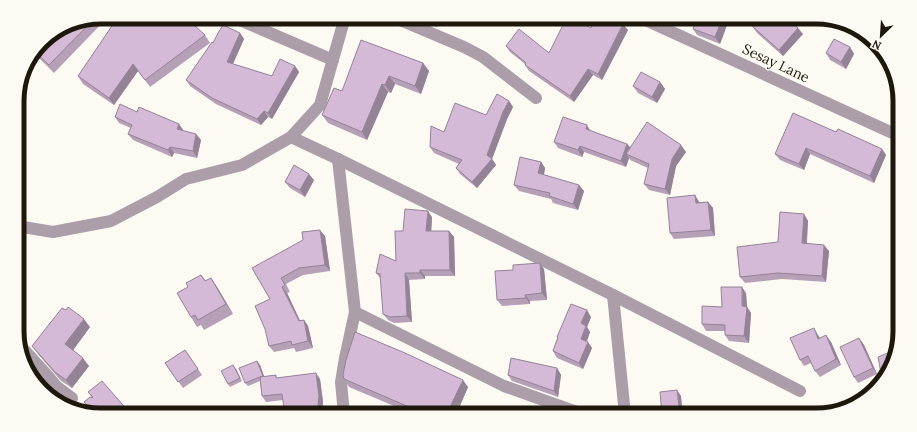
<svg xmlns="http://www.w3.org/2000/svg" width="917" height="432" viewBox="0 0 917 432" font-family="Lora,serif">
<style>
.forest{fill:url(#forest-firs)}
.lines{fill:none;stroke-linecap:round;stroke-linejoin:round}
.street{stroke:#ac9ea9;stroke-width:12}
.wall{fill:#b6a0b8}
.shaded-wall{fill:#948296}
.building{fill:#d4bad6;stroke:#948296}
.labels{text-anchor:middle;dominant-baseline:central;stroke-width:3;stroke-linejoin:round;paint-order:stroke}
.street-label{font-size:14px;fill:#1e180c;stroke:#fdfaf3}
.rim{fill:none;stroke:#1e180c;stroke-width:5}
</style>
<defs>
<pattern id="forest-firs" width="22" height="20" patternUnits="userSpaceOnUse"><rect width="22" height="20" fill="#d0dcbf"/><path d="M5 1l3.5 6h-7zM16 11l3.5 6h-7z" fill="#b2bca3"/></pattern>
</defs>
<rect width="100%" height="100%" fill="#fdfaf3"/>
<!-- forest -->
<path class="forest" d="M 17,142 L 24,161 L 17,161 Z"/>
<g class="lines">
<!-- street -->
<g class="street">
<path d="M 237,17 L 242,21 L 333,60"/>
<path d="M 393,17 L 464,47 L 483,57 L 536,98"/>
<path d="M 639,17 L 899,136"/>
<path d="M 291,137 L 338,159 L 613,295 L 800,391"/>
<path d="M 338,159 L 355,312 L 504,386 L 585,415"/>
<path d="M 17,226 L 53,232 L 111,221 L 157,197 L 186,179 L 242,165 L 291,137 L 320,105 L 345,17"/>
<path d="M 613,295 L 625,415"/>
<path d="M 18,343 L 48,376 L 56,386 L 72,398"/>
<path d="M 344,415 L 341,382 L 345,358 L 355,312"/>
</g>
</g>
<!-- wall -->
<g class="wall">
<path d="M 101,17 L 108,17 L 54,73 L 34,53 L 45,38 L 69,23 Z"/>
<path d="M 413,17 L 440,17 L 437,27 Z"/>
<path d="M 690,17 L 730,17 L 720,44 L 697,35 L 693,29 L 696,19 Z"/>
<path d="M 752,26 L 803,34 L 783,56 L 757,33 Z"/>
<path d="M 591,28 L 628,30 L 602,80 L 593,75 L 574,102 L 529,71 L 525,65 L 525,64 L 510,52 L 506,46 L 549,53 Z"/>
<path d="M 240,33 L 244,39 L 233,64 L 272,76 L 295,66 L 299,72 L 272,119 L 268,117 L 261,125 L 216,104 L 190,86 L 186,80 L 213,43 Z"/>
<path d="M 205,35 L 210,43 L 150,87 L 138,71 L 114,105 L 83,84 L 78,76 Z"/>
<path d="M 850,47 L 854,54 L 846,69 L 830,60 L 826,53 Z"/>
<path d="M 423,63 L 429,71 L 421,94 L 395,84 L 391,93 L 388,92 L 367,140 L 328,123 L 322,115 L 342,91 Z"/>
<path d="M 660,82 L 665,89 L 657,103 L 638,93 L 633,86 Z"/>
<path d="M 509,101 L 513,107 L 507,119 L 492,159 L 496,165 L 477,188 L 460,174 L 456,168 L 459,164 L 434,153 L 430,147 L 444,132 L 486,115 Z"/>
<path d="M 137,112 L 179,124 L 183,130 L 183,131 L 196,134 L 201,140 L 197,158 L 174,153 L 172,157 L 133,140 L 128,134 L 131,128 L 119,123 L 115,117 Z"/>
<path d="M 591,131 L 627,144 L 630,147 L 686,152 L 676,166 L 670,195 L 649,190 L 644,184 L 648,168 L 630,160 L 629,158 L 626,167 L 584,152 L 582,157 L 558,148 L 554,142 Z"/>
<path d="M 836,132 L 882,149 L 886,155 L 874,183 L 810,154 L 804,170 L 780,160 L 775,154 Z"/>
<path d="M 541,162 L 545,168 L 544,175 L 584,191 L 578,210 L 553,203 L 551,199 L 519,191 L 514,185 Z"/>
<path d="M 314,180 L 305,197 L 290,188 L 285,182 Z"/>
<path d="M 695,195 L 699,202 L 708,202 L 713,208 L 715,236 L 674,239 L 670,233 Z"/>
<path d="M 804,214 L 808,221 L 807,243 L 829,251 L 826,282 L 782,279 L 745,283 L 740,277 L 778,242 Z"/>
<path d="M 432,217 L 431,231 L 449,231 L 454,237 L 455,276 L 425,276 L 425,279 L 409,280 L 412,322 L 394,323 L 388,320 L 383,314 L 381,279 L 376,273 L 396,261 L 403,231 Z"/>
<path d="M 325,236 L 330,271 L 303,275 L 286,284 L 290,292 L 287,293 L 300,321 L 304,320 L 308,326 L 313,348 L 296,352 L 294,348 L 274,352 L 269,346 L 270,299 L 252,268 Z"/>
<path d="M 544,269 L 547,300 L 530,301 L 530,304 L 502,306 L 497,300 Z"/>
<path d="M 201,275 L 206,281 L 211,278 L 217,287 L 233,314 L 204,330 L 201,325 L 197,327 L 191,317 L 188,287 Z"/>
<path d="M 746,293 L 747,307 L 751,313 L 749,343 L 729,341 L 725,335 L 725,331 L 706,331 L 702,324 L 722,307 Z"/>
<path d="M 591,317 L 587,327 L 590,332 L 587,342 L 592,348 L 583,369 L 557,358 L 553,351 L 558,338 L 557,337 Z"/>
<path d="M 90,327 L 73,350 L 89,366 L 72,388 L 61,381 L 38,354 L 32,346 Z"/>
<path d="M 818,335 L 820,338 L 831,342 L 841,365 L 820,377 L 815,371 L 811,363 L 804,366 L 800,360 Z"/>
<path d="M 859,338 L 864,345 L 877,374 L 858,383 L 854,377 Z"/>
<path d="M 185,350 L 202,375 L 183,388 L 165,363 Z"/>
<path d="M 257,361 L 260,365 L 264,376 L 278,378 L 320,379 L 323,402 L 322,415 L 285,415 L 283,400 L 266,402 L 262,396 L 260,381 L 248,386 L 245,383 Z"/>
<path d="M 236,368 L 242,381 L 230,387 L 228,384 Z"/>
<path d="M 557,368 L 561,375 L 558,397 L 512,381 L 508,375 Z"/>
<path d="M 344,379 L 468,387 L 458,410 L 461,415 L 414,415 L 413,414 L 349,387 Z"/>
<path d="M 88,392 L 129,412 L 131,415 L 101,415 L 93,413 L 84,402 L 92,398 Z"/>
</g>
<!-- shaded-wall -->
<g class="shaded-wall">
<path d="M 434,17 L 440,17 L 437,27 L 433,21 Z"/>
<path d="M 723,17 L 730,17 L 720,44 L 715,37 Z"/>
<path d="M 623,24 L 628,30 L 602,80 L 598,74 Z"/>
<path d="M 798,28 L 803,34 L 783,56 L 779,50 Z"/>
<path d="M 240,33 L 244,39 L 231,68 L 227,62 Z"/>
<path d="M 850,47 L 854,54 L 846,69 L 841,62 Z"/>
<path d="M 423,63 L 429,71 L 421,94 L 415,86 Z"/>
<path d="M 133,64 L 138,71 L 114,105 L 109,98 Z"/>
<path d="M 295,66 L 299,72 L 272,119 L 268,113 Z"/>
<path d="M 588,69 L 593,75 L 574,102 L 570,96 Z"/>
<path d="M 389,76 L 395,84 L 391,93 L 385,85 Z"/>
<path d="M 660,82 L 665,89 L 657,103 L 652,97 Z"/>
<path d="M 382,84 L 388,92 L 367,140 L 362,132 Z"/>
<path d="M 509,101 L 513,107 L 507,119 L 492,159 L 496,165 L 477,188 L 472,182 L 487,155 L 503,112 Z"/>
<path d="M 264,111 L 268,117 L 261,125 L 257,119 Z"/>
<path d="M 179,124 L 183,130 L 181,136 L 177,129 Z"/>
<path d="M 587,125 L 591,132 L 586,129 Z"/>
<path d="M 196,134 L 201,140 L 197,158 L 193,151 Z"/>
<path d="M 627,144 L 632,150 L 626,154 L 629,158 L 626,167 L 621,161 Z"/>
<path d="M 681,145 L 686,152 L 676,166 L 670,195 L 665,189 L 672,159 Z"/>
<path d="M 580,146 L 584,152 L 582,157 L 578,150 Z"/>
<path d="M 170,147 L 174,153 L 172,157 L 168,150 Z"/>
<path d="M 806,148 L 810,154 L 804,170 L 799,164 Z"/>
<path d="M 882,149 L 886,155 L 874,183 L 870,176 Z"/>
<path d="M 541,162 L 545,168 L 543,179 L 538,173 Z"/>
<path d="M 309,174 L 314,180 L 305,197 L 300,190 Z"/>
<path d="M 579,185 L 584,191 L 578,210 L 573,204 Z"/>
<path d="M 695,195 L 699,202 L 700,209 L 696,203 Z"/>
<path d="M 708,202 L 713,208 L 715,236 L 711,230 Z"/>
<path d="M 428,211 L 432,217 L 431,237 L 426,231 Z"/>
<path d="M 804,214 L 808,221 L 806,250 L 802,243 Z"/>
<path d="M 320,230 L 325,236 L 330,271 L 325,265 Z"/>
<path d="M 449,231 L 454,237 L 455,276 L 450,270 Z"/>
<path d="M 824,245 L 829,251 L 826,282 L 822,276 Z"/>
<path d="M 540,263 L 544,269 L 547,300 L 542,293 Z"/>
<path d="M 420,270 L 425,276 L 425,279 L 420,273 Z"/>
<path d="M 405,273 L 409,280 L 412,322 L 407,316 Z"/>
<path d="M 211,278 L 217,287 L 233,314 L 226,304 Z"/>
<path d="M 282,287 L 287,293 L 303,327 L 299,321 Z"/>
<path d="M 742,287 L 746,293 L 747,307 L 751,313 L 749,343 L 744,336 Z"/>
<path d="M 525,295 L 530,301 L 530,304 L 526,298 Z"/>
<path d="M 587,310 L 591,317 L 587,327 L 590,332 L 585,345 L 581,339 L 581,323 Z"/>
<path d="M 84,319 L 90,327 L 71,353 L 65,344 Z"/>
<path d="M 304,320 L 308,326 L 313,348 L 308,341 Z"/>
<path d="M 814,328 L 818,335 L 823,345 L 818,339 Z"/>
<path d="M 826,335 L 831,342 L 841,365 L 836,359 Z"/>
<path d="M 859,338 L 864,345 L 877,374 L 873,368 Z"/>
<path d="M 588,342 L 592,348 L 583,369 L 579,363 Z"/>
<path d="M 83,358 L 89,366 L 72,388 L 66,380 Z"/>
<path d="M 257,361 L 260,365 L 265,379 L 263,376 Z"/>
<path d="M 557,368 L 561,375 L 558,397 L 554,391 Z"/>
<path d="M 316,373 L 320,379 L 323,402 L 322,415 L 317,415 Z"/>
<path d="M 463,380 L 468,387 L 456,415 L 450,407 Z"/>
<path d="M 677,390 L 681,396 L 683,415 L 680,415 Z"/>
<path d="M 458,411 L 461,415 L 457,415 Z"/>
</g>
<!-- building -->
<g class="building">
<path d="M 118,17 L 185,17 L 205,35 L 145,80 L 133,64 L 109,98 L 78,76 Z"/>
<path d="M 422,17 L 434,17 L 433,21 Z"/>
<path d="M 567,17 L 570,17 L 591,28 L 596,17 L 610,17 L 623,24 L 598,74 L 588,69 L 570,96 L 525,65 L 526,63 L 506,46 L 519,29 L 549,53 Z"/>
<path d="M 697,17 L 723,17 L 715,37 L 693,29 Z"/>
<path d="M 761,17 L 786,17 L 798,28 L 779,50 L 752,26 Z"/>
<path d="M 95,18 L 49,65 L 35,52 L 45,38 L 69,23 Z"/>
<path d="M 223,25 L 240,33 L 227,62 L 272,76 L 280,59 L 295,66 L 268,113 L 264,111 L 257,119 L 212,98 L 186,80 L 212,42 L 213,43 L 218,33 Z"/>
<path d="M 834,39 L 850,47 L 841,62 L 826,53 Z"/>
<path d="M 361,40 L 423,63 L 415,86 L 389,76 L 385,85 L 382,84 L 362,132 L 322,115 L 334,88 L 342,91 Z"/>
<path d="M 641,72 L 660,82 L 652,97 L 633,86 Z"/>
<path d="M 497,94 L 509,101 L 503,112 L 487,155 L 492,159 L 472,182 L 456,168 L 462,160 L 430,147 L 431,126 L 444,132 L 455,103 L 486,115 Z"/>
<path d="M 120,104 L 137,112 L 139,107 L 179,124 L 177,129 L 196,134 L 193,151 L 170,147 L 168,150 L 128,134 L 132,125 L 115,117 Z"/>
<path d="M 793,113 L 836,132 L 838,129 L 882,149 L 870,176 L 806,148 L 799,164 L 775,154 Z"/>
<path d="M 563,117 L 587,125 L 586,129 L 627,144 L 621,161 L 580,146 L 578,150 L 554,142 Z"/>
<path d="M 647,122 L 681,145 L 672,159 L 665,189 L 644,184 L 649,164 L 626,154 Z"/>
<path d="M 520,157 L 541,162 L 538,173 L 579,185 L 573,204 L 549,196 L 550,193 L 514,185 Z"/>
<path d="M 294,165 L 309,174 L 300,190 L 285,182 Z"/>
<path d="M 695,195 L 696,203 L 708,202 L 711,230 L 670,233 L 667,198 Z"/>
<path d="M 405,209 L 428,211 L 426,231 L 449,231 L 450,270 L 420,270 L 420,273 L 405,273 L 407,316 L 390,317 L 383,314 L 380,274 L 376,273 L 380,254 L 396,261 L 395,231 L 403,231 Z"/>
<path d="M 780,212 L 804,214 L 802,243 L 824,245 L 822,276 L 778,273 L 740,277 L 737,247 L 778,242 Z"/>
<path d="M 320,230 L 325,265 L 299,268 L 281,278 L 285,285 L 282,287 L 299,321 L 304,320 L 308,341 L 292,345 L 291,341 L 269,346 L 265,329 L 255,306 L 270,299 L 252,268 L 303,240 L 302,232 Z"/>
<path d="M 540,263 L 542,293 L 525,295 L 526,298 L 497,300 L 495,271 L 513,270 L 513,265 Z"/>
<path d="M 201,275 L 205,281 L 211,278 L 226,304 L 198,320 L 195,315 L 191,317 L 177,293 L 188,287 L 186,283 Z"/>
<path d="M 721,287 L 742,287 L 742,306 L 747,307 L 744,336 L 725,335 L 725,325 L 702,324 L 702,306 L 722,307 Z"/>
<path d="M 571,304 L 587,310 L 581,323 L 586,326 L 581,339 L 588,342 L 579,363 L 553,351 L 558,337 L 557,337 Z"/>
<path d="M 68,307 L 84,319 L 65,344 L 83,358 L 66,380 L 55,372 L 32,346 L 62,308 L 66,310 Z"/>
<path d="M 814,328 L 818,339 L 826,335 L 836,359 L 815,371 L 808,356 L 800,360 L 790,338 Z"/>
<path d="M 355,332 L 405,353 L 463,380 L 450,407 L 458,411 L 457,415 L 425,415 L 409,407 L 344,379 L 343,375 L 346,360 Z"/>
<path d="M 859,338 L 873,368 L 854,377 L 840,347 Z"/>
<path d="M 897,349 L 894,363 L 882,378 L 878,357 Z"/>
<path d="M 185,350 L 198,369 L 178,382 L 165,363 Z"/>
<path d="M 511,358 L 557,368 L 554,391 L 508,375 Z"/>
<path d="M 257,361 L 263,376 L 260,377 L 245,383 L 239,368 Z"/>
<path d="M 233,365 L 240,378 L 228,384 L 221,371 Z"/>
<path d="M 316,373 L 319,396 L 317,415 L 285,415 L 282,394 L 262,396 L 260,377 L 276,375 L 276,378 Z"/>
<path d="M 102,381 L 129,412 L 125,415 L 101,415 L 95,414 L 84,402 L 90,397 L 92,398 L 93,397 L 88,392 Z"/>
<path d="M 677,390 L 680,415 L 662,415 L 660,392 Z"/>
<path d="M 534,409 L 556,415 L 532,415 Z"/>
</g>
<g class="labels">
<!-- street labels -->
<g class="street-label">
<text transform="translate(776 63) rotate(25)">Sesay Lane</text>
</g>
</g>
<!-- crop -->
<path d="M0 0H917V432H0ZM101 24H816A77 77 0 0 1 893 101V331A77 77 0 0 1 816 408H101A77 77 0 0 1 24 331V101A77 77 0 0 1 101 24Z" fill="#fdfaf3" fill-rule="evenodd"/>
<path class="rim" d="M101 24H816A77 77 0 0 1 893 101V331A77 77 0 0 1 816 408H101A77 77 0 0 1 24 331V101A77 77 0 0 1 101 24Z"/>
<!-- north arrow -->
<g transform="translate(881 36) rotate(205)" stroke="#fdfaf3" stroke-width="3" paint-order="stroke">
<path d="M0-3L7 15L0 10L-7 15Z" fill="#1e180c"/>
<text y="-6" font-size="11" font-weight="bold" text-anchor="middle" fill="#1e180c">N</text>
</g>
</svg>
